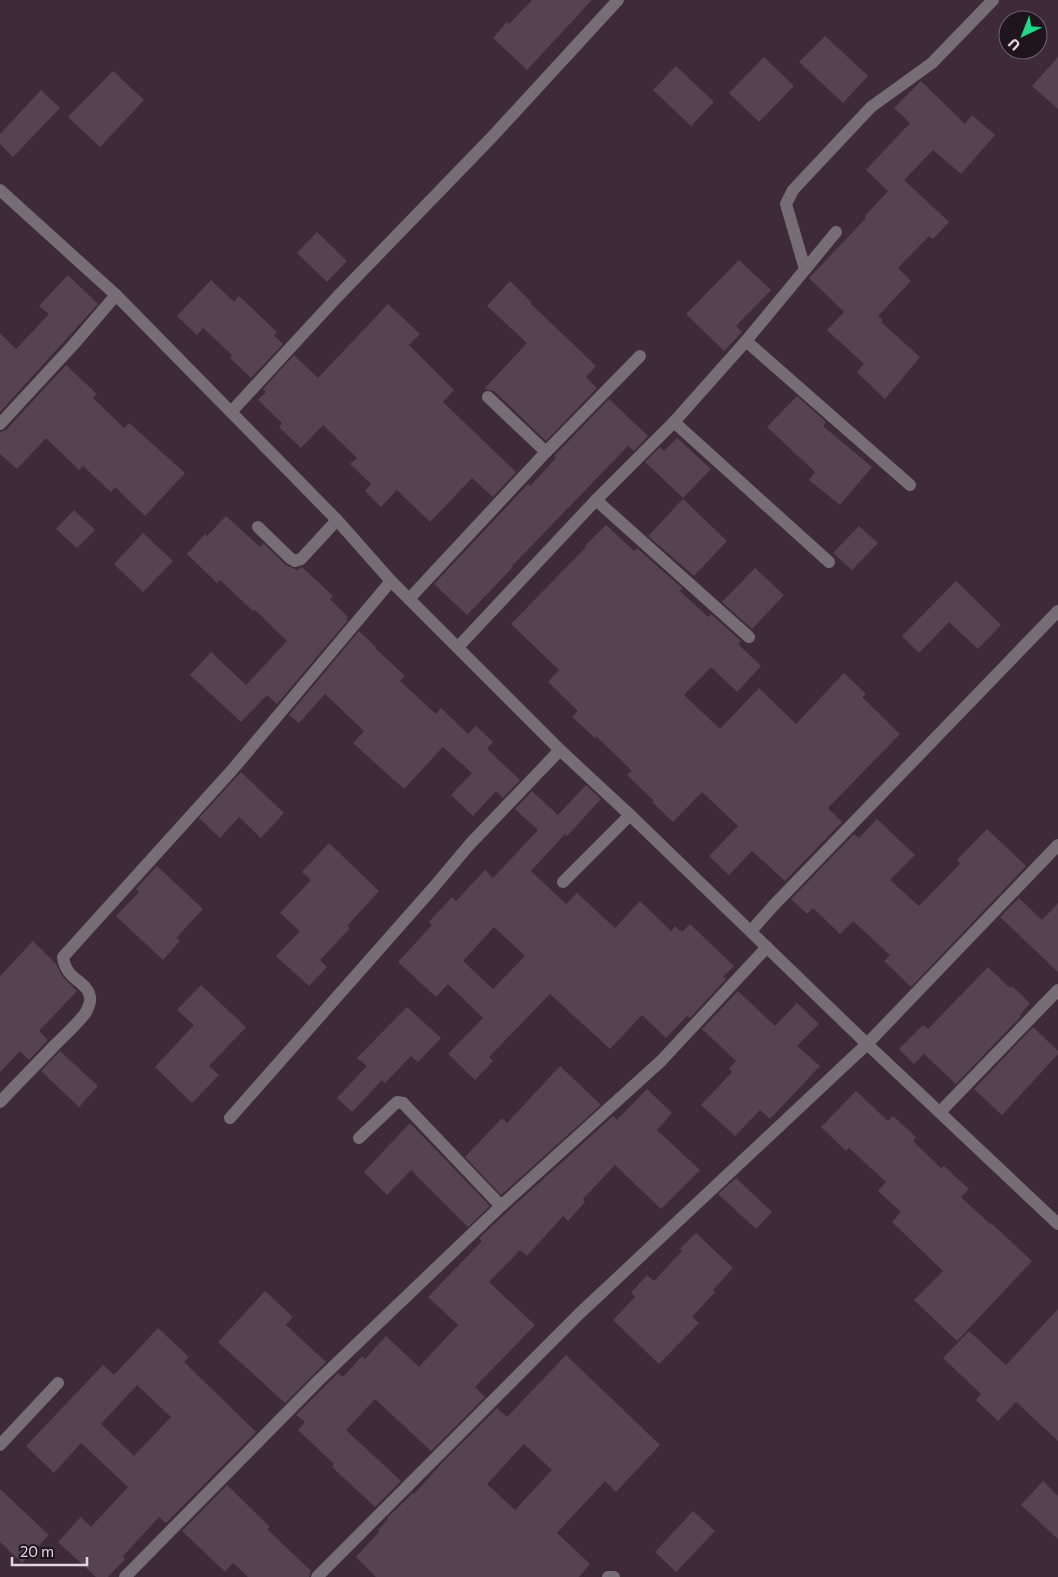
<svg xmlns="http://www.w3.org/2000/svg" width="1058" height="1577" viewBox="0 0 1058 1577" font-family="Commissioner,sans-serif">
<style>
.building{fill:#574251;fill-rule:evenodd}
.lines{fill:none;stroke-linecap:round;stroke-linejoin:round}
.minor{stroke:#776d74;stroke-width:12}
</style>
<rect width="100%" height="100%" fill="#3e2a39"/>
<!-- building -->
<g class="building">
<path d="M 532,0 L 592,0 L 527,70 L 493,38 L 507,22 L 509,24 Z"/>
<path d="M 825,36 L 868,76 L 843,103 L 799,62 Z"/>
<path d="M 764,57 L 794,86 L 759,122 L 729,93 Z"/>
<path d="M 1058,57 L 1058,109 L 1032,86 Z"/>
<path d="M 676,66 L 714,102 L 691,126 L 653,90 Z"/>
<path d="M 113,71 L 144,100 L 100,147 L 68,117 Z"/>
<path d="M 921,81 L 965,124 L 972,115 L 995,135 L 961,174 L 933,150 L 904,180 L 949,222 L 933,239 L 929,236 L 898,268 L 911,281 L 878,316 L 883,320 L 881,322 L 920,357 L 885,399 L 857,372 L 864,364 L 827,330 L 844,312 L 809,278 L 866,218 L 865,216 L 888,191 L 866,170 L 910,123 L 894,108 Z"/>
<path d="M 41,90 L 60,108 L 13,157 L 0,144 L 0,134 Z"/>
<path d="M 317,232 L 347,261 L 327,282 L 297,253 Z"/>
<path d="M 739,260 L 771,290 L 736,326 L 742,332 L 724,351 L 686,314 Z"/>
<path d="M 68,275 L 98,304 L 0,412 L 0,333 L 16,349 L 49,314 L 39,306 Z"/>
<path d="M 211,280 L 234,302 L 239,296 L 277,332 L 274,335 L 283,344 L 251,378 L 230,358 L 232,355 L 203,328 L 197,335 L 177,316 Z"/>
<path d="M 510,281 L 531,302 L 530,303 L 596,366 L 586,377 L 597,388 L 546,441 L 494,391 L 484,389 L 527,343 L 487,306 Z"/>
<path d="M 388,304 L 420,334 L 409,345 L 454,390 L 443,402 L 516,472 L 493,497 L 472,478 L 430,522 L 397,490 L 381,507 L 365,491 L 371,484 L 350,464 L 357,458 L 323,425 L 301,448 L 279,427 L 282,423 L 258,400 L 266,392 L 263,389 L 294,355 L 318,378 Z"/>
<path d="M 66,365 L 97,394 L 93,398 L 124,428 L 129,423 L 185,473 L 145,516 L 115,487 L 111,492 L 83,466 L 79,470 L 46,438 L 17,469 L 0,454 L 0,432 L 6,430 Z"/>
<path d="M 797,396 L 826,422 L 823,426 L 872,467 L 840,505 L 809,480 L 815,472 L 767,427 Z"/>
<path d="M 609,399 L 648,436 L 634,451 L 628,446 L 512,566 L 513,567 L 467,615 L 434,584 L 528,484 L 530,486 L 556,458 L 554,456 Z"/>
<path d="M 677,438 L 711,469 L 683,498 L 645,462 L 660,447 L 664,451 Z"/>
<path d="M 683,499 L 727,541 L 694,576 L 648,536 Z"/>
<path d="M 74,510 L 95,530 L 77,548 L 56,529 Z"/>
<path d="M 226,516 L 260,547 L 263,543 L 286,565 L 297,570 L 302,567 L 333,596 L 330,599 L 348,617 L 346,619 L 348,620 L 277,704 L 267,695 L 241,722 L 190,675 L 211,652 L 246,685 L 287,641 L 255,610 L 253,611 L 220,580 L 217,583 L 187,554 L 205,534 L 207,536 Z"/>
<path d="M 606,525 L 634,551 L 637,548 L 682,588 L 680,591 L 708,617 L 711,614 L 741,641 L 738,644 L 761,666 L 737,692 L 711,667 L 684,695 L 720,729 L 759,688 L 796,724 L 844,673 L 866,694 L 862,697 L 900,734 L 828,808 L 842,822 L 785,881 L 752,851 L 729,875 L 709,856 L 738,826 L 702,792 L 673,822 L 652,802 L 654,801 L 627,775 L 632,771 L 596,736 L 595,738 L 572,717 L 578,711 L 548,682 L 559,670 L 511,624 L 586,547 L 585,546 Z"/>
<path d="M 859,526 L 878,543 L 852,570 L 833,553 Z"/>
<path d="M 143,533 L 173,561 L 143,592 L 114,564 Z"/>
<path d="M 755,568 L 784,595 L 752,629 L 722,602 Z"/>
<path d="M 956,581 L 1001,625 L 978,649 L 949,622 L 919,653 L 902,636 Z"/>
<path d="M 359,631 L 376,647 L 375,648 L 405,676 L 400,681 L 436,714 L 441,708 L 468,734 L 476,726 L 493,742 L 487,749 L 520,780 L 503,798 L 496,791 L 473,816 L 451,795 L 472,773 L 443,747 L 404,789 L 353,743 L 364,731 L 325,694 L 299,723 L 289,715 Z"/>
<path d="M 241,772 L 284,813 L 261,838 L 239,817 L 220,838 L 199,818 Z"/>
<path d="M 586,785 L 601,799 L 567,836 L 565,834 L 531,871 L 566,904 L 577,893 L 615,928 L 640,901 L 671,931 L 675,926 L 682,932 L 690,924 L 734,966 L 723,977 L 726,979 L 690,1018 L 687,1016 L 666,1038 L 642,1015 L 610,1049 L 550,994 L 489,1057 L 493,1061 L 475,1080 L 448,1054 L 483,1018 L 448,984 L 436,997 L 398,962 L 432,925 L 429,922 L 452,897 L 456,901 L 485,870 L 493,878 L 538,830 L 515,809 L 532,791 L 558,815 ZM 494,927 L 525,956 L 493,989 L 463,961 Z"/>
<path d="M 877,819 L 915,855 L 890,880 L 919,906 L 960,864 L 957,860 L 987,829 L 1026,866 L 911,987 L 884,961 L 890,955 L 853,921 L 840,934 L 813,908 L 807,914 L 791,899 L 854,834 L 859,838 Z"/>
<path d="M 329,843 L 379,891 L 347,926 L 350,928 L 320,960 L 327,967 L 309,986 L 276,956 L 300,931 L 280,913 L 311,880 L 302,872 Z"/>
<path d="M 157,866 L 203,909 L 176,938 L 180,941 L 163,960 L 116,916 L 139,892 L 136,889 Z"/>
<path d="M 1019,898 L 1042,920 L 1058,903 L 1058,972 L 1000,917 Z"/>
<path d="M 33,941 L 56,964 L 62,976 L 77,991 L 39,1031 L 48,1040 L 29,1060 L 20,1051 L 0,1072 L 0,976 Z"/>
<path d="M 988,967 L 1010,988 L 1012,986 L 1030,1003 L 1020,1015 L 1021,1016 L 956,1084 L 924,1054 L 914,1064 L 899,1049 L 923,1025 L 928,1029 Z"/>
<path d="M 201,985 L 246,1027 L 209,1066 L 219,1075 L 192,1103 L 155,1067 L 194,1025 L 177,1010 Z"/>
<path d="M 738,991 L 775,1026 L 797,1003 L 819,1024 L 797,1046 L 820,1066 L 770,1119 L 760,1110 L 735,1136 L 701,1105 L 732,1072 L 729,1069 L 736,1061 L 702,1029 Z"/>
<path d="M 407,1007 L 441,1038 L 418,1062 L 411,1056 L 385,1083 L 382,1080 L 352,1112 L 337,1098 L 367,1066 L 357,1058 Z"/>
<path d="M 1033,1027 L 1058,1051 L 1058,1054 L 1002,1115 L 974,1089 Z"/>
<path d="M 60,1051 L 98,1086 L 79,1107 L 41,1071 Z"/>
<path d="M 560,1066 L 601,1105 L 501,1195 L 465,1157 L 502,1118 L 507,1123 Z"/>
<path d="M 647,1089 L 672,1113 L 657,1130 L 700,1170 L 661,1209 L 615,1165 L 583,1199 L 585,1202 L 568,1221 L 563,1216 L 527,1256 L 520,1250 L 489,1282 L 535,1325 L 475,1387 L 485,1397 L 431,1451 L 375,1399 L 346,1430 L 401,1481 L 375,1507 L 332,1467 L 334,1464 L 298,1430 L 305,1422 L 296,1415 L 338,1373 L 343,1377 L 362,1356 L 365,1359 L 386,1336 L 419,1367 L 458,1325 L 428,1297 L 482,1241 L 479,1238 L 507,1212 L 613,1116 L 617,1120 Z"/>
<path d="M 856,1091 L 888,1121 L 893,1116 L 916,1137 L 913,1141 L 941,1168 L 944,1166 L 969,1189 L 961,1197 L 990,1224 L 991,1223 L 1032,1261 L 957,1341 L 914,1300 L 943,1271 L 892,1222 L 901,1212 L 878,1191 L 886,1182 L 849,1148 L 846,1151 L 821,1127 Z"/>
<path d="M 410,1123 L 490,1206 L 468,1227 L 411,1170 L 387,1195 L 364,1172 Z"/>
<path d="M 736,1178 L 772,1212 L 756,1229 L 718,1194 Z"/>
<path d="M 696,1233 L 733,1268 L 713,1290 L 715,1292 L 692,1317 L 699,1323 L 659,1364 L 613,1320 L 635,1297 L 631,1293 L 647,1275 L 654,1281 L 682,1251 L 680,1249 Z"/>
<path d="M 265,1291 L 293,1317 L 286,1325 L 326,1362 L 285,1403 L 218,1342 Z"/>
<path d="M 1058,1309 L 1058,1441 L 1016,1402 L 998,1421 L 976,1400 L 981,1394 L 943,1358 L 969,1331 L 1006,1365 Z"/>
<path d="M 158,1328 L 189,1357 L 184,1362 L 256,1432 L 166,1523 L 159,1517 L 123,1556 L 125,1559 L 108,1577 L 96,1577 L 58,1542 L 81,1517 L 91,1527 L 128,1487 L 81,1443 L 54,1473 L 26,1446 L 103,1365 L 114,1375 ZM 137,1385 L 171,1417 L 134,1456 L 101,1424 Z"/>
<path d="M 566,1355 L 660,1445 L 616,1492 L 605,1481 L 557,1533 L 590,1564 L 579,1577 L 376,1577 L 356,1557 L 379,1532 L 378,1530 L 388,1519 L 387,1518 L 413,1493 L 414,1494 L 443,1462 L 497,1408 L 507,1417 ZM 524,1444 L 552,1470 L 515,1510 L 487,1484 Z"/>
<path d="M 1043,1481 L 1058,1496 L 1058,1539 L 1021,1505 Z"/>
<path d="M 227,1485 L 270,1527 L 267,1529 L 311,1571 L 309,1577 L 248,1577 L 233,1563 L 225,1572 L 182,1531 Z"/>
<path d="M 0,1489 L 49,1535 L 22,1563 L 0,1542 Z"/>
<path d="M 693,1511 L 715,1531 L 676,1572 L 655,1552 Z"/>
</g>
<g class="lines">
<!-- minor -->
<g class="minor">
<path d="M 0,190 L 116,295 L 337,520 L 391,581 L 560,750 L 630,815 L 867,1044 L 1058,1224"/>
<path d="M 805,269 L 786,204 L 793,190 L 871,107 L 932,63 L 993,0"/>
<path d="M 746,341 L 910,485"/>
<path d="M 488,397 L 546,452"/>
<path d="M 231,412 L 338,296 L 491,138 L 618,0"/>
<path d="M 674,422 L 829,562"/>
<path d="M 0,424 L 74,344 L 116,295"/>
<path d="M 596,500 L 749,637"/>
<path d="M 258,527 L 290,558 L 295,561 L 301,559 L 337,520"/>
<path d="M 409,599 L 546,452 L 640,356"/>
<path d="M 458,647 L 596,500 L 674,422 L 746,341 L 836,232"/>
<path d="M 563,882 L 630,815"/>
<path d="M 751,931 L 774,905 L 1058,611"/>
<path d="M 0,1102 C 18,1083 36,1065 54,1046 C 64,1036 75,1026 84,1015 C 87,1011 91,1003 90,997 C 87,980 66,981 63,957 L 233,769 L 391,581"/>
<path d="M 940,1112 L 1058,990"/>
<path d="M 230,1118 L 433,888 L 470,844 L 560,750"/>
<path d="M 359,1138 L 397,1102 L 403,1103 L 501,1206"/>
<path d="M 0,1445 L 58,1383"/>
<path d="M 125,1577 L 319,1380 L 501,1206 L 661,1061 L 767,947"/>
<path d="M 317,1577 L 579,1314 L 867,1044 L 1058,845"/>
<path d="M 608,1577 L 614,1577"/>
</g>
</g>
<!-- north arrow -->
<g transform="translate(1023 35) rotate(223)"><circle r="24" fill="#1f161d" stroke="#6d626a"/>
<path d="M0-4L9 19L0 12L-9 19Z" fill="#20d887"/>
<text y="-8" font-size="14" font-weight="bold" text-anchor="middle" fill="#e2d5de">U</text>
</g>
<!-- scale -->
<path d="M12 1557v8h75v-8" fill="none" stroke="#e2d5de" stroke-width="2.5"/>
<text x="20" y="1557" font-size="15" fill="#e2d5de" stroke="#1f161d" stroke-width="4" paint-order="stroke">20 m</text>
</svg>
